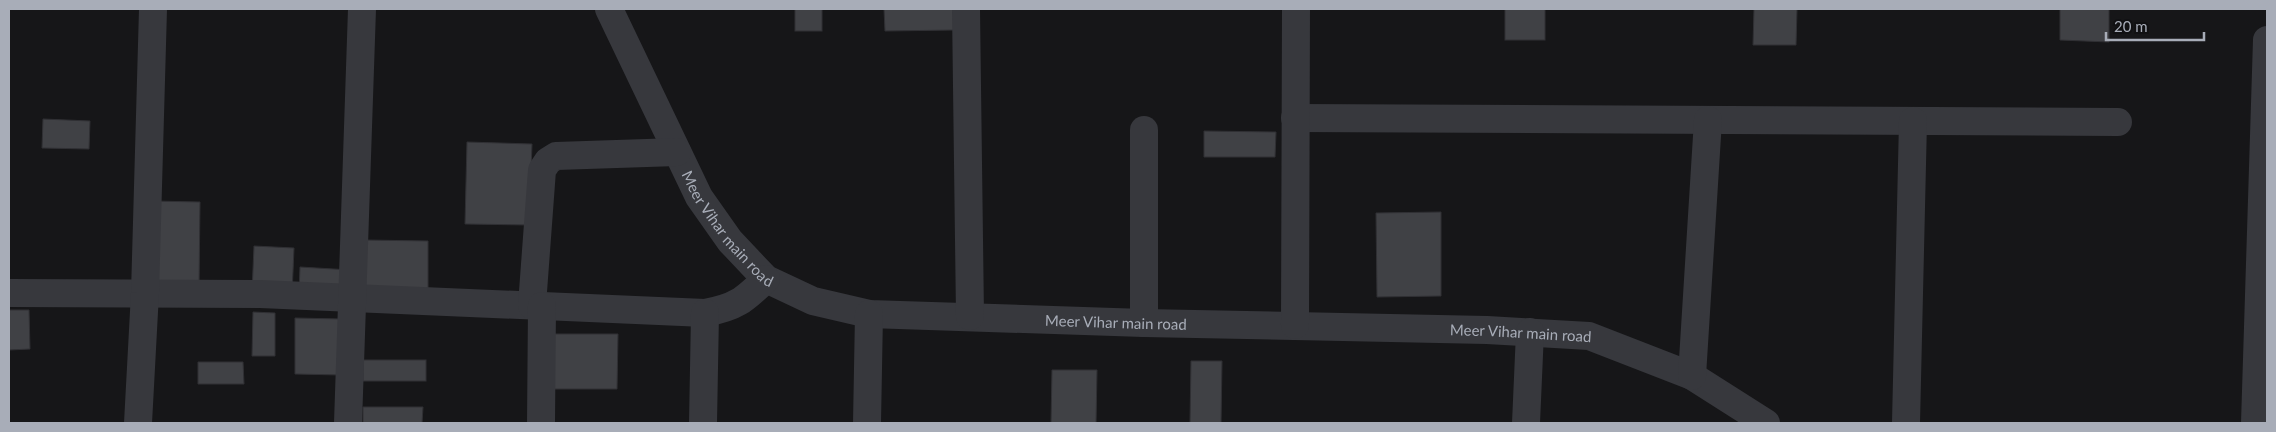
<svg xmlns="http://www.w3.org/2000/svg" width="2276" height="432" viewBox="0 0 2276 432" font-family="Lato,sans-serif">
<style>
.building{fill:#404145;stroke:#303034}
.lines{fill:none;stroke-linecap:round;stroke-linejoin:round}
.minor{stroke:#37383d;stroke-width:28}
.labels{text-anchor:middle;dominant-baseline:central;stroke-width:4;stroke-linejoin:round;paint-order:stroke}
.street-label{font-size:15px;fill:#a8adb8;stroke:#111113}
</style>
<rect width="100%" height="100%" fill="#161618"/>
<!-- building -->
<g class="building">
<rect x="795" y="9" width="27" height="22"/>
<path d="M 884,9 L 954,9 L 954,30 L 885,31 Z"/>
<rect x="1505" y="9" width="40" height="31"/>
<path d="M 1754,9 L 1797,9 L 1796,45 L 1753,45 Z"/>
<path d="M 2060,9 L 2109,9 L 2109,42 L 2060,40 Z"/>
<path d="M 43,119 L 90,121 L 89,149 L 42,148 Z"/>
<path d="M 1204,131 L 1276,132 L 1275,157 L 1204,157 Z"/>
<path d="M 467,142 L 532,144 L 529,225 L 465,224 Z"/>
<path d="M 152,201 L 200,202 L 199,289 L 151,289 Z"/>
<path d="M 1441,212 L 1441,296 L 1377,297 L 1376,213 Z"/>
<path d="M 365,240 L 428,241 L 428,297 L 364,296 Z"/>
<path d="M 254,246 L 294,248 L 292,295 L 252,293 Z"/>
<path d="M 300,267 L 350,270 L 348,296 L 299,293 Z"/>
<path d="M 9,310 L 29,310 L 30,349 L 9,350 Z"/>
<path d="M 253,312 L 275,313 L 275,356 L 252,356 Z"/>
<path d="M 295,318 L 341,319 L 341,375 L 295,374 Z"/>
<path d="M 554,334 L 618,334 L 617,389 L 554,389 Z"/>
<rect x="363" y="360" width="63" height="21"/>
<path d="M 1191,361 L 1222,361 L 1221,423 L 1190,423 Z"/>
<path d="M 198,362 L 243,362 L 244,384 L 198,384 Z"/>
<path d="M 1052,370 L 1097,370 L 1096,423 L 1051,423 Z"/>
<path d="M 363,407 L 423,407 L 422,423 L 363,423 Z"/>
</g>
<g class="lines">
<!-- minor -->
<g class="minor">
<path id="s1" d="M 609,9 L 699,197 L 730,241 L 766,279 L 813,301 L 869,314 L 1144,323 L 1487,330 L 1589,336 L 1692,376 L 1766,423"/>
<path d="M 966,9 L 970,316"/>
<path d="M 1295,118 L 2118,122"/>
<path d="M 1144,130 L 1144,323"/>
<path d="M 9,293 L 260,294 L 705,313 C 737,307 744,300 766,279"/>
<path d="M 532,305 L 542,170 L 548,161 L 556,156 L 677,152"/>
<path d="M 1295,325 L 1296,9"/>
<path d="M 1692,376 L 1708,120"/>
<path d="M 138,423 L 145,293 L 153,9"/>
<path d="M 348,423 L 362,9"/>
<path d="M 541,423 L 542,306"/>
<path d="M 703,423 L 705,313"/>
<path d="M 867,423 L 869,314"/>
<path d="M 1526,423 L 1530,332"/>
<path d="M 1906,423 L 1913,121"/>
<path d="M 2255,423 L 2267,40"/>
</g>
</g>
<g class="labels">
<!-- street labels -->
<g class="street-label">
<text stroke="none"><textPath href="#s1" startOffset="251">Meer Vihar main road</textPath></text>
<text stroke="none"><textPath href="#s1" startOffset="671">Meer Vihar main road</textPath></text>
<text stroke="none"><textPath href="#s1" startOffset="1076">Meer Vihar main road</textPath></text>
</g>
</g>
<!-- border -->
<rect width="2276" height="432" fill="none" stroke="#a8adb8" stroke-width="20"/>
<!-- scale -->
<path d="M2106 32v8h98v-8" fill="none" stroke="#a8adb8" stroke-width="2.5"/>
<text x="2114" y="32" font-size="15" fill="#a8adb8" stroke="#111113" stroke-width="4" paint-order="stroke">20 m</text>
</svg>
